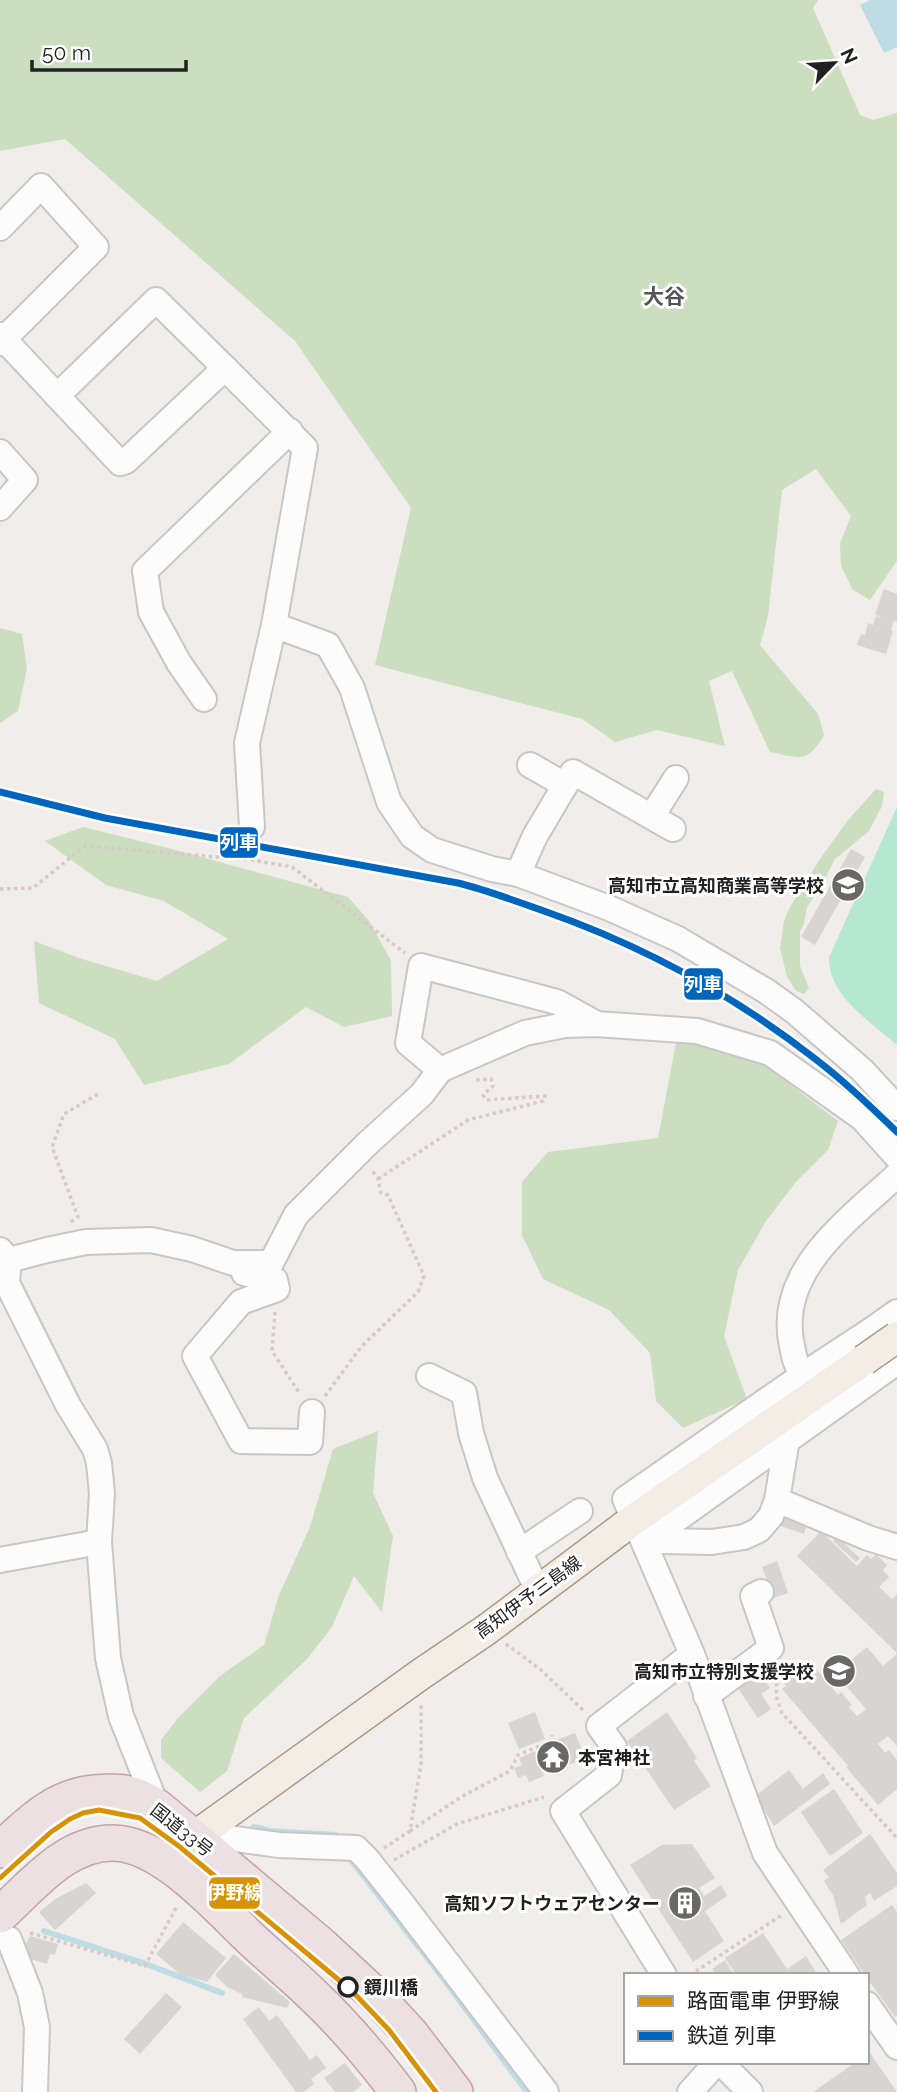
<svg xmlns="http://www.w3.org/2000/svg" width="897" height="2092" viewBox="0 0 897 2092" font-family="Raleway,'Noto Sans JP',sans-serif">
<style>
.forest{fill:#cbdebf}
.pitch{fill:#b5e7d1}
.water{fill:#bedce3}
.lines{fill:none;stroke-linecap:round;stroke-linejoin:round}
.stream{stroke:#bedce3;stroke-width:6}
.building{fill:#d7d4d1}
.minor-casing{stroke:#c8c7c6;stroke-width:28}
.major-casing{stroke:#a79b86;stroke-width:33}
.highway-casing{stroke:#c6a0ac;stroke-width:38}
.path{stroke:#d9cac8;stroke-width:3.5;stroke-dasharray:3.5 3.5;stroke-linecap:butt}
.minor{stroke:#fdfcfc;stroke-width:24}
.major{stroke:#f3ede6;stroke-width:30}
.highway{stroke:#ece0e2;stroke-width:35}
.major-bridge-casing{stroke:#a79b86;stroke-width:33;stroke-linecap:butt}
.major-bridge{stroke:#f3ede6;stroke-width:30}
.rail-1-casing{stroke:#fff;stroke-width:12}
.rail-1{stroke:#0065bd;stroke-width:7}
.tram-1-casing{stroke:#fff;stroke-width:10}
.tram-1{stroke:#d79205;stroke-width:5}
.stop-dot{fill:#fff;stroke:#212121;stroke-width:3.5}
.labels{text-anchor:middle;dominant-baseline:central;stroke-width:6;stroke-linejoin:round;paint-order:stroke}
.poi-label{font-size:18px;font-weight:bold;fill:#212121;stroke:#fff;text-anchor:end}
.street-label{font-size:18px;fill:#212121;stroke:#fff}
.stop-label{font-size:18px;font-weight:bold;fill:#212121;stroke:#fff;text-anchor:start}
.quarter-label{font-size:21px;font-weight:bold;fill:#545454;stroke:#fff}
.line-badge{stroke:#fff;stroke-width:2.5}
.badge-label{font-size:19px;text-anchor:middle;font-weight:bold;fill:#fff}
</style>
<rect width="100%" height="100%" fill="#f0edea"/>
<!-- forest -->
<g class="forest">
<path d="M 0,0 L 818,0 L 813,8 L 860,115 L 873,120 L 897,113 L 897,561 L 870,600 L 853,590 L 841,566 L 840,543 L 851,516 L 816,469 L 782,490 L 768,616 L 760,645 L 818,714 L 824,735 C 807,764 801,758 770,752 L 732,671 L 709,681 L 725,746 L 657,730 L 615,742 L 582,719 L 375,665 L 411,508 L 295,341 L 65,139 L 0,151 Z"/>
<path d="M 0,628 L 22,634 L 27,669 L 18,711 L 0,723 Z"/>
<path d="M 876,789 L 884,792 L 882,806 L 869,831 L 835,859 L 819,890 L 807,907 L 804,924 L 800,931 L 800,966 L 809,988 L 804,994 L 796,991 L 787,977 L 780,948 L 784,921 L 790,907 L 822,856 L 849,819 Z"/>
<path d="M 83,827 L 168,848 L 348,897 L 370,922 L 391,961 L 392,1016 L 344,1027 L 306,1007 L 229,1064 L 144,1085 L 115,1039 L 39,1003 L 34,941 L 82,959 L 157,981 L 228,939 L 164,901 L 106,885 L 45,841 Z"/>
<path d="M 735,1038 L 770,1053 L 784,1080 L 838,1121 L 828,1150 L 796,1182 L 766,1221 L 738,1270 L 724,1336 L 747,1399 L 683,1428 L 656,1401 L 650,1353 L 609,1310 L 543,1279 L 522,1235 L 522,1182 L 548,1152 L 658,1138 L 676,1043 Z"/>
<path d="M 378,1431 L 373,1493 L 393,1536 L 382,1612 L 354,1576 L 332,1627 L 307,1659 L 244,1718 L 227,1771 L 200,1792 L 161,1758 L 161,1740 L 178,1718 L 220,1676 L 264,1645 L 279,1595 L 310,1527 L 333,1449 Z"/>
</g>
<!-- pitch -->
<path class="pitch" d="M 897,807 L 897,1045 C 870,1021 828,996 829,957 Z"/>
<!-- water -->
<path class="water" d="M 870,0 L 897,0 L 897,47 L 884,53 L 860,5 Z"/>
<g class="lines">
<!-- stream -->
<g class="stream">
<path d="M 254,1827 L 270,1831 L 335,1835"/>
<path d="M 351,1860 L 443,1978 L 527,2092"/>
<path d="M 44,1931 L 146,1964 L 222,1993"/>
</g>
</g>
<!-- building -->
<g class="building">
<path d="M 884,589 L 897,594 L 897,622 L 894,621 L 891,630 L 893,631 L 886,654 L 857,645 L 861,634 L 865,635 L 868,623 L 873,625 L 876,616 L 883,618 L 875,614 Z"/>
<path d="M 851,849 L 865,857 L 815,945 L 801,937 Z"/>
<path d="M 783,1511 L 808,1519 L 804,1534 L 778,1525 Z"/>
<path d="M 821,1531 L 857,1566 L 867,1555 L 871,1559 L 876,1554 L 887,1565 L 883,1570 L 889,1577 L 879,1587 L 892,1599 L 897,1594 L 897,1653 L 797,1556 Z"/>
<path d="M 837,1537 L 860,1558 L 856,1562 L 833,1541 Z"/>
<path d="M 777,1561 L 788,1593 L 773,1598 L 762,1567 Z"/>
<path d="M 867,1647 L 883,1666 L 897,1654 L 897,1746 L 888,1736 L 878,1744 L 885,1753 L 889,1750 L 897,1760 L 897,1789 L 878,1805 L 846,1767 L 848,1766 L 782,1689 L 786,1686 L 784,1683 L 800,1668 L 803,1672 L 812,1664 L 838,1695 L 841,1692 L 852,1705 L 849,1707 L 857,1716 L 866,1709 L 835,1673 Z"/>
<path d="M 759,1672 L 770,1688 L 761,1694 L 771,1709 L 758,1718 L 737,1687 Z"/>
<path d="M 535,1712 L 545,1739 L 519,1749 L 508,1723 Z"/>
<path d="M 667,1712 L 697,1758 L 694,1761 L 711,1786 L 674,1810 L 627,1741 Z"/>
<path d="M 575,1733 L 585,1758 L 564,1767 L 561,1761 L 541,1769 L 544,1776 L 529,1782 L 526,1775 L 518,1778 L 514,1768 L 522,1765 L 519,1758 L 535,1751 L 537,1756 L 557,1748 L 554,1741 Z"/>
<path d="M 789,1770 L 803,1789 L 823,1773 L 830,1784 L 774,1826 L 755,1796 Z"/>
<path d="M 834,1789 L 863,1833 L 830,1856 L 801,1812 Z"/>
<path d="M 870,1834 L 897,1873 L 897,1886 L 874,1901 L 870,1893 L 865,1897 L 867,1905 L 841,1924 L 833,1895 L 824,1881 L 829,1877 L 823,1870 Z"/>
<path d="M 692,1844 L 715,1878 L 699,1888 L 704,1896 L 721,1885 L 727,1896 L 705,1911 L 724,1941 L 693,1962 L 630,1865 L 662,1845 Z"/>
<path d="M 86,1883 L 96,1893 L 55,1930 L 39,1912 L 57,1898 Z"/>
<path d="M 892,1905 L 897,1912 L 897,2015 L 895,2017 L 867,1978 L 867,1975 L 865,1975 L 841,1940 Z"/>
<path d="M 183,1922 L 226,1958 L 207,1982 L 180,1974 L 156,1954 Z"/>
<path d="M 763,1933 L 787,1969 L 806,1956 L 818,1975 L 736,1975 L 725,1958 Z"/>
<path d="M 30,1936 L 58,1944 L 55,1955 L 50,1954 L 47,1964 L 24,1957 L 23,1949 Z"/>
<path d="M 234,1954 L 290,2002 L 287,2008 L 242,1997 L 242,1994 L 227,1987 L 215,1975 Z"/>
<path d="M 725,1960 L 734,1975 L 716,1975 L 712,1969 Z"/>
<path d="M 166,1993 L 182,2007 L 140,2054 L 124,2039 Z"/>
<path d="M 259,2007 L 269,2021 L 277,2015 L 310,2060 L 317,2055 L 326,2068 L 311,2079 L 314,2084 L 304,2092 L 296,2092 L 243,2019 Z"/>
<path d="M 870,2053 L 897,2092 L 813,2092 L 856,2062 L 867,2062 L 867,2055 Z"/>
<path d="M 345,2063 L 362,2085 L 353,2092 L 335,2092 L 324,2078 Z"/>
</g>
<g class="lines">
<!-- minor casing -->
<g class="minor-casing">
<g id="minor">
<path d="M 0,228 L 41,186 L 96,247 L 0,343"/>
<path d="M 0,335 L 120,463 L 126,461 L 225,368 L 305,448 L 274,625 L 328,645 L 352,688 L 389,802 L 412,836 L 432,850 L 492,869 L 518,874 L 609,908 L 678,939 L 766,991 L 794,1011 L 862,1070 L 897,1108"/>
<path d="M 57,396 L 156,300 L 225,368"/>
<path d="M 0,452 L 25,480 L 0,508"/>
<path d="M 204,699 L 179,663 L 151,612 L 145,571 L 290,431"/>
<path d="M 530,765 L 565,785"/>
<path d="M 652,816 L 676,778"/>
<path d="M 252,827 L 247,743 L 274,625"/>
<path d="M 518,874 L 535,836 L 573,772 L 673,829"/>
<path d="M 440,1070 L 408,1043 L 421,966 L 557,1002 L 595,1023"/>
<path d="M 0,1250 L 9,1260 L 7,1283 L 68,1405 L 95,1449 L 99,1463 L 102,1493 L 99,1542 L 108,1658 L 121,1716 L 157,1807"/>
<path d="M 9,1260 L 47,1250 L 86,1242 L 151,1240 L 192,1249 L 233,1263 L 271,1263 L 296,1215 L 368,1143 L 422,1094 L 440,1070 L 525,1033 L 565,1025 L 596,1024 L 697,1031 L 770,1053 L 862,1118 L 897,1157"/>
<path d="M 244,1273 L 275,1280 L 277,1289 L 241,1302 L 195,1356 L 241,1441 L 310,1442 L 312,1412"/>
<path d="M 873,1329 L 897,1312"/>
<path d="M 803,1375 L 873,1329 L 897,1361"/>
<path d="M 429,1376 L 464,1393 L 471,1433 L 485,1478 L 538,1591"/>
<path d="M 777,1500 L 868,1538 L 897,1547"/>
<path d="M 646,1535 L 661,1541 L 712,1542 L 744,1537 L 759,1530 L 771,1516 L 777,1500 L 787,1439"/>
<path d="M 652,1537 L 897,1362"/>
<path d="M 519,1552 L 580,1511"/>
<path d="M 0,1560 L 99,1542"/>
<path d="M 706,1696 L 771,1648 L 753,1596 L 761,1592"/>
<path d="M 211,1851 L 218,1843 L 229,1838 L 279,1845 L 356,1848 L 367,1859 L 401,1902 L 546,2092"/>
<path d="M 9,1939 L 30,1993 L 37,2027 L 35,2092"/>
<path d="M 664,1975 L 563,1811 L 609,1775 L 614,1747 L 599,1726 L 692,1654"/>
<path d="M 847,1975 L 765,1853 L 692,1654 L 625,1499 L 803,1375 C 796,1366 794,1357 792,1346 C 775,1271 849,1220 897,1175"/>
<path d="M 867,2004 L 897,2047"/>
<path d="M 720,2062 L 750,2092"/>
<path d="M 690,2092 L 717,2062"/>
</g>
</g>
<!-- major casing -->
<g class="major-casing">
<path id="major" d="M 176,1850 L 421,1674 L 486,1630 L 633,1520 L 864,1360"/>
</g>
<!-- highway casing -->
<g class="highway-casing">
<g id="highway">
<path d="M 0,1850 C 29,1823 55,1796 95,1793 C 108,1792 121,1791 133,1795 C 142,1798 150,1803 157,1807 L 321,1945 L 375,1995 L 410,2033 L 455,2092"/>
<path d="M 0,1915 C 33,1885 66,1842 114,1843 C 161,1844 215,1904 247,1935 C 270,1957 295,1977 318,2000 C 347,2028 373,2059 398,2092"/>
</g>
</g>
<!-- path -->
<g class="path">
<path d="M 0,889 L 33,888 L 85,846 L 252,860 L 292,867 L 405,953"/>
<path d="M 378,1179 L 468,1120 L 543,1101 L 545,1096 L 487,1100 L 483,1095 L 493,1086 L 491,1079 L 474,1080"/>
<path d="M 71,1222 L 78,1217 L 52,1147 L 64,1114 L 100,1093"/>
<path d="M 275,1312 L 272,1351 L 300,1394"/>
<path d="M 325,1396 L 361,1347 L 418,1292 L 424,1276 L 388,1195 L 381,1193 L 378,1179 L 372,1170"/>
<path d="M 506,1644 L 540,1669 L 585,1712"/>
<path d="M 778,1669 L 776,1696 L 782,1713 L 897,1838"/>
<path d="M 410,1831 L 461,1797 L 510,1771 L 518,1755 L 551,1741 L 552,1735"/>
<path d="M 384,1848 L 410,1831 L 421,1764 L 421,1703"/>
<path d="M 394,1860 L 457,1824 L 544,1797"/>
<path d="M 30,1933 L 145,1966 L 177,1906"/>
<path d="M 690,1975 L 782,1915"/>
</g>
<!-- minor -->
<use href="#minor" class="minor"/>
<!-- major -->
<use href="#major" class="major"/>
<!-- highway -->
<use href="#highway" class="highway"/>
<!-- major-bridge casing -->
<g class="major-bridge-casing">
<path id="major-bridge" d="M 864,1360 L 897,1337"/>
</g>
<!-- major-bridge -->
<use href="#major-bridge" class="major-bridge"/>
<!-- rail-1 casing -->
<g class="rail-1-casing">
<path id="rail-1" d="M 0,792 L 105,818 L 458,883 C 487,890 515,901 544,911 C 641,945 732,994 814,1058 C 843,1080 870,1106 897,1132"/>
</g>
<!-- rail-1 -->
<use href="#rail-1" class="rail-1"/>
<!-- tram-1 casing -->
<g class="tram-1-casing">
<path id="tram-1" d="M 0,1878 L 51,1832 L 70,1819 L 83,1813 L 99,1810 L 140,1818 L 180,1847 L 352,1991 L 389,2030 L 436,2092"/>
</g>
<!-- tram-1 -->
<use href="#tram-1" class="tram-1"/>
</g>
<!-- icons -->
<defs>
<g id="school-disc" transform="scale(1.75)"><circle r="9.5" fill="#696867" stroke="#fff"/><path d="M0-5L7-2L0 1L-7-2ZM-4 1L0 2.5L4 1V4Q0 6-4 4Z" fill="#fff"/></g>
<g id="temple-disc" transform="scale(1.75)"><circle r="9.5" fill="#696867" stroke="#fff"/><path d="M0-6L5-2H3V0L6.5 2.5H4V6H1.5V3h-3V6H-4V2.5H-6.5L-3 0V-2H-5Z" fill="#fff"/></g>
<g id="building-disc" transform="scale(1.75)"><circle r="9.5" fill="#696867" stroke="#fff"/><path d="M-4-6H4V6H1V3H-1V6H-4ZM-2.5-4.3h1.7v1.8h-1.7ZM.8-4.3h1.7v1.8H.8ZM-2.5-1h1.7V.8h-1.7ZM.8-1h1.7V.8H.8Z" fill="#fff"/></g>
</defs>
<g fill-rule="evenodd">
<use href="#school-disc" x="848" y="885"/>
<use href="#school-disc" x="839" y="1671"/>
<use href="#temple-disc" x="553" y="1757"/>
<use href="#building-disc" x="685" y="1903"/>
</g>
<!-- markers -->
<circle class="stop-dot" cx="348" cy="1987" r="9"/>
<g class="labels">
<!-- poi labels -->
<g class="poi-label">
<text x="824" y="885">高知市立高知商業高等学校</text>
<text x="814" y="1671">高知市立特別支援学校</text>
<text x="578" y="1757" text-anchor="start">本宮神社</text>
<text x="660" y="1903">高知ソフトウェアセンター</text>
</g>
<!-- street labels -->
<g class="street-label">
<text transform="translate(528 1597) rotate(-36)">高知伊予三島線</text>
<text transform="translate(182 1830) rotate(38)">国道33号</text>
</g>
<!-- stop labels -->
<g class="stop-label">
<text x="364" y="1987">鏡川橋</text>
</g>
<!-- quarter labels -->
<g class="quarter-label">
<text x="664" y="296">大谷</text>
</g>
</g>
<g class="line-badge">
<rect x="219" y="826" width="40" height="33" rx="7" fill="#0065bd"/>
<rect x="683" y="967" width="41" height="34" rx="7" fill="#0065bd"/>
<rect x="208" y="1876" width="53" height="34" rx="7" fill="#d79205"/>
</g>
<g class="badge-label">
<text x="239" y="849">列車</text>
<text x="703" y="991">列車</text>
<text x="235" y="1899">伊野線</text>
</g>
<!-- legend -->
<rect x="624" y="1973" width="245" height="91" fill="#ffffff" stroke="#a6a6a6" stroke-width="2"/>
<rect x="638" y="1996" width="35" height="10" fill="#d79205" stroke="#a6a6a6" stroke-width="2"/>
<text x="687" y="2008" font-size="21" fill="#212121">路面電車 伊野線</text>
<rect x="638" y="2031" width="35" height="10" fill="#0065bd" stroke="#a6a6a6" stroke-width="2"/>
<text x="687" y="2043" font-size="21" fill="#212121">鉄道 列車</text>
<!-- north arrow -->
<g transform="translate(834 63) rotate(65)" stroke="#ffffff" stroke-width="5" paint-order="stroke">
<path d="M0-5L12 26L0 18L-12 26Z" fill="#212121"/>
<text y="-10" font-size="19" font-weight="bold" text-anchor="middle" fill="#212121">N</text>
</g>
<!-- scale -->
<path d="M32 60v10h154v-10" fill="none" stroke="#212121" stroke-width="3.5"/>
<text x="42" y="60" font-size="21" fill="#212121" stroke="#ffffff" stroke-width="5" paint-order="stroke">50 m</text>
</svg>
